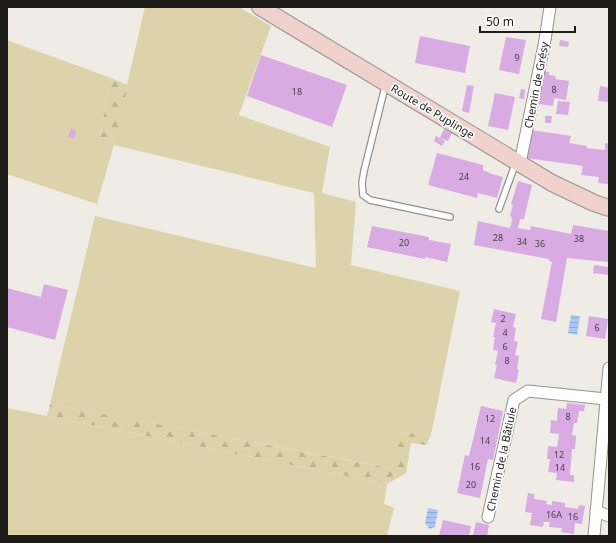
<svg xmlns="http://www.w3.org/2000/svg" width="616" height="543" viewBox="0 0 616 543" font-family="'Noto Sans',sans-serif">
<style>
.grass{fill:#dcd3aa}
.forest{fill:url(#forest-firs)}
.water{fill:url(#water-rules)}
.building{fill:#d8abe2}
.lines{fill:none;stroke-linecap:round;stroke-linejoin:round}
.lane-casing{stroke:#94928c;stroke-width:8}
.street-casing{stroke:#94928c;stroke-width:13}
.secondary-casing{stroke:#94928c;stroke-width:18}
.lane{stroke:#fff;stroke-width:5.5}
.street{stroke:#fff;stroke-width:11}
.secondary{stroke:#f1d1ce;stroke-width:16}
.labels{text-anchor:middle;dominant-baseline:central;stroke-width:3.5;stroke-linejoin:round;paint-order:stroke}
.number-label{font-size:9px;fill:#4c404b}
.street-label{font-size:11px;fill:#1d1c19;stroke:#fff}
</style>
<defs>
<pattern id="forest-firs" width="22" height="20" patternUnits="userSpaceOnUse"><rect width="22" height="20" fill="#dcd3aa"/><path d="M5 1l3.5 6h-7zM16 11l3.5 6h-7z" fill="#bcb592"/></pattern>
<pattern id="water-rules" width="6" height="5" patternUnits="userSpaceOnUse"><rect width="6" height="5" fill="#aac8f6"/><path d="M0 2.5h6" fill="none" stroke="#92abd2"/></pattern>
</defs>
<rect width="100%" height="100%" fill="#eeece5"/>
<!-- grass -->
<g class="grass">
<path d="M 145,7 L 239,7 L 271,26 L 239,115 L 330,147 L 322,193 L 356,202 L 351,265 L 460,291 L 431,435 L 399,432 L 391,468 L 50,404 L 95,216 L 316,268 L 314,193 L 114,145 L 97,204 L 7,174 L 7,40 L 111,78 L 100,137 L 114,141 Z"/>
<path d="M 7,408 L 387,484 L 384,504 L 394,508 L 387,536 L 7,536 Z"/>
</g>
<!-- forest -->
<g class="forest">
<path d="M 111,78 L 128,85 L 115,141 L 100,137 Z"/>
<path d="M 50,404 L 390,468 L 399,432 L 431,435 L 426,445 L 411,443 L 406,473 L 387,484 L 47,416 Z"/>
</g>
<!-- water -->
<g class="water">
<path d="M 571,315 L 580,316 L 577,335 L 568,333 Z"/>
<path d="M 428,508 L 438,510 L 435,527 L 429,529 L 427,525 L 425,524 Z"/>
</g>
<!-- building -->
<g class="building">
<path d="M 420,36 L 470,46 L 465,73 L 415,63 Z"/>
<path d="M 506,37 L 526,40 L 519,74 L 499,70 Z"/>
<path d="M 560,40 L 569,42 L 568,47 L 559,46 Z"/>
<path d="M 261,55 L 347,85 L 332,127 L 247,96 Z"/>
<path d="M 544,71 L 549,72 L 549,75 L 556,76 L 555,79 L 569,81 L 566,100 L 554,98 L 553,106 L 539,104 Z"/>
<path d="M 467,85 L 474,86 L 469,113 L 462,111 Z"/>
<path d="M 600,86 L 609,88 L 609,102 L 598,101 Z"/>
<path d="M 521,89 L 525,90 L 524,99 L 519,98 Z"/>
<path d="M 495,93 L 515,97 L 508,130 L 488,126 Z"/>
<path d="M 558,101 L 570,102 L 568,115 L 556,114 Z"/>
<path d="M 545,116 L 552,116 L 551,123 L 545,123 Z"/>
<path d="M 71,129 L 76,131 L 74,139 L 68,137 Z"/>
<path d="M 444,129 L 452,133 L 448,141 L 440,138 Z"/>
<path d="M 531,130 L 571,136 L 569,143 L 587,146 L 587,148 L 605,150 L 605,143 L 609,144 L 609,184 L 598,183 L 599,177 L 581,175 L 583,166 L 527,158 Z"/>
<path d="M 436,136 L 445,141 L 442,146 L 434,141 Z"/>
<path d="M 437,153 L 483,165 L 483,170 L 492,174 L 503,177 L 497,198 L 478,193 L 477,198 L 428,185 Z"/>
<path d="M 518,181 L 532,185 L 524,219 L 520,219 L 518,228 L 530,230 L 531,226 L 571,234 L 573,225 L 609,231 L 608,262 L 567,258 L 556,322 L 541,319 L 552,262 L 549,261 L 549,259 L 474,245 L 478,221 L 509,228 L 511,226 L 512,217 L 510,216 L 513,205 L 511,204 Z"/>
<path d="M 372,226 L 429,237 L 429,240 L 451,244 L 447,262 L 425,257 L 425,259 L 367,247 Z"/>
<path d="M 594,265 L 609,267 L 609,275 L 593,273 Z"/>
<path d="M 44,284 L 68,290 L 55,340 L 7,327 L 7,288 L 41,297 Z"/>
<path d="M 494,309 L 516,314 L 513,327 L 516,328 L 514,341 L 518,342 L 515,355 L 519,356 L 517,369 L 519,370 L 516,383 L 494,378 L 497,365 L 495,365 L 498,351 L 493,350 L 495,337 L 493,337 L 496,323 L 491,322 Z"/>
<path d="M 589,316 L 608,319 L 605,339 L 586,336 Z"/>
<path d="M 567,403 L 585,405 L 584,411 L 579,411 L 577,423 L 574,423 L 572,435 L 576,436 L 575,449 L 572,449 L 570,475 L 574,475 L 574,482 L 556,480 L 557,473 L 548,472 L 550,459 L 547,459 L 548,446 L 557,447 L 559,434 L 550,433 L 551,420 L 557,421 L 558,408 L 566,409 Z"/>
<path d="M 481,406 L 503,411 L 493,460 L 488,459 L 480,498 L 457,493 L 465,455 L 469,456 Z"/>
<path d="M 528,493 L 534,494 L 534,499 L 547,501 L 546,504 L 552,505 L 552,501 L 565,503 L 565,507 L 578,509 L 579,505 L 585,506 L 582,524 L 575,523 L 574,534 L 561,532 L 562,528 L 549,527 L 550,522 L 544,522 L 543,527 L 530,525 L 532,513 L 525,512 Z"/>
<path d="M 443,520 L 471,526 L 469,536 L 439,536 Z"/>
<path d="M 476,522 L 489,525 L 487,536 L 473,535 Z"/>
</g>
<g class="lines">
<!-- lane casing -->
<g class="lane-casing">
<g id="lane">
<path d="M 386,83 L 364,171 L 362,183 L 363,195 L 370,200 L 450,217"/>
<path d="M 499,209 L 516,162"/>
</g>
</g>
<!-- street casing -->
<g class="street-casing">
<g id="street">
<path d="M 520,163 L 545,40 L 550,7"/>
<path d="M 596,511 L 609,516"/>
<path d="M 488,517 L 514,400 L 528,391 L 606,399"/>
<path d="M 594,536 L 609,368"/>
</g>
</g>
<!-- secondary casing -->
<g class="secondary-casing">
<path id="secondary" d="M 260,7 L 552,183 L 594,203 L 609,208"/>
</g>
<!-- lane -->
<use href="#lane" class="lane"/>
<!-- street -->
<use href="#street" class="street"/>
<!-- secondary -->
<use href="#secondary" class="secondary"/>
</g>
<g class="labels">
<!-- number labels -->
<g class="number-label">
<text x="517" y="57">9</text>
<text x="554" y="89">8</text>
<text x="297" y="91">18</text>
<text x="464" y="176">24</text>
<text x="498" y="237">28</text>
<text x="579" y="238">38</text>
<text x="522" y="241">34</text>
<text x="404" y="242">20</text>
<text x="540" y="243">36</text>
<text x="503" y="318">2</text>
<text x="597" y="327">6</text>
<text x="505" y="332">4</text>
<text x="505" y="346">6</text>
<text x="507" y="360">8</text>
<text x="568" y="416">8</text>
<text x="490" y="418">12</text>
<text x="485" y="440">14</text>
<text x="559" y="454">12</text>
<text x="475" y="466">16</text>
<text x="560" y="467">14</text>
<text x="471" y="484">20</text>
<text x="554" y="514">16A</text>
<text x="573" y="516">16</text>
</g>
<!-- street labels -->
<g class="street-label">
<text transform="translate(536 85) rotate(-79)">Chemin de Grésy</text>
<text transform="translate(433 111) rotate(31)">Route de Puplinge</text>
<text transform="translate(501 459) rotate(-78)">Chemin de la Bâtiule</text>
</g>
</g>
<!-- border -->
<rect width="616" height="543" fill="none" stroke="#1d1c19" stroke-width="16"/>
<!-- scale -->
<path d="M480 26v6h95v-6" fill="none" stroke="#1d1c19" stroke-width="2"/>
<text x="486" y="26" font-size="12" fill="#1d1c19" stroke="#ffffff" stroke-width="3" paint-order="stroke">50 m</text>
</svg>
